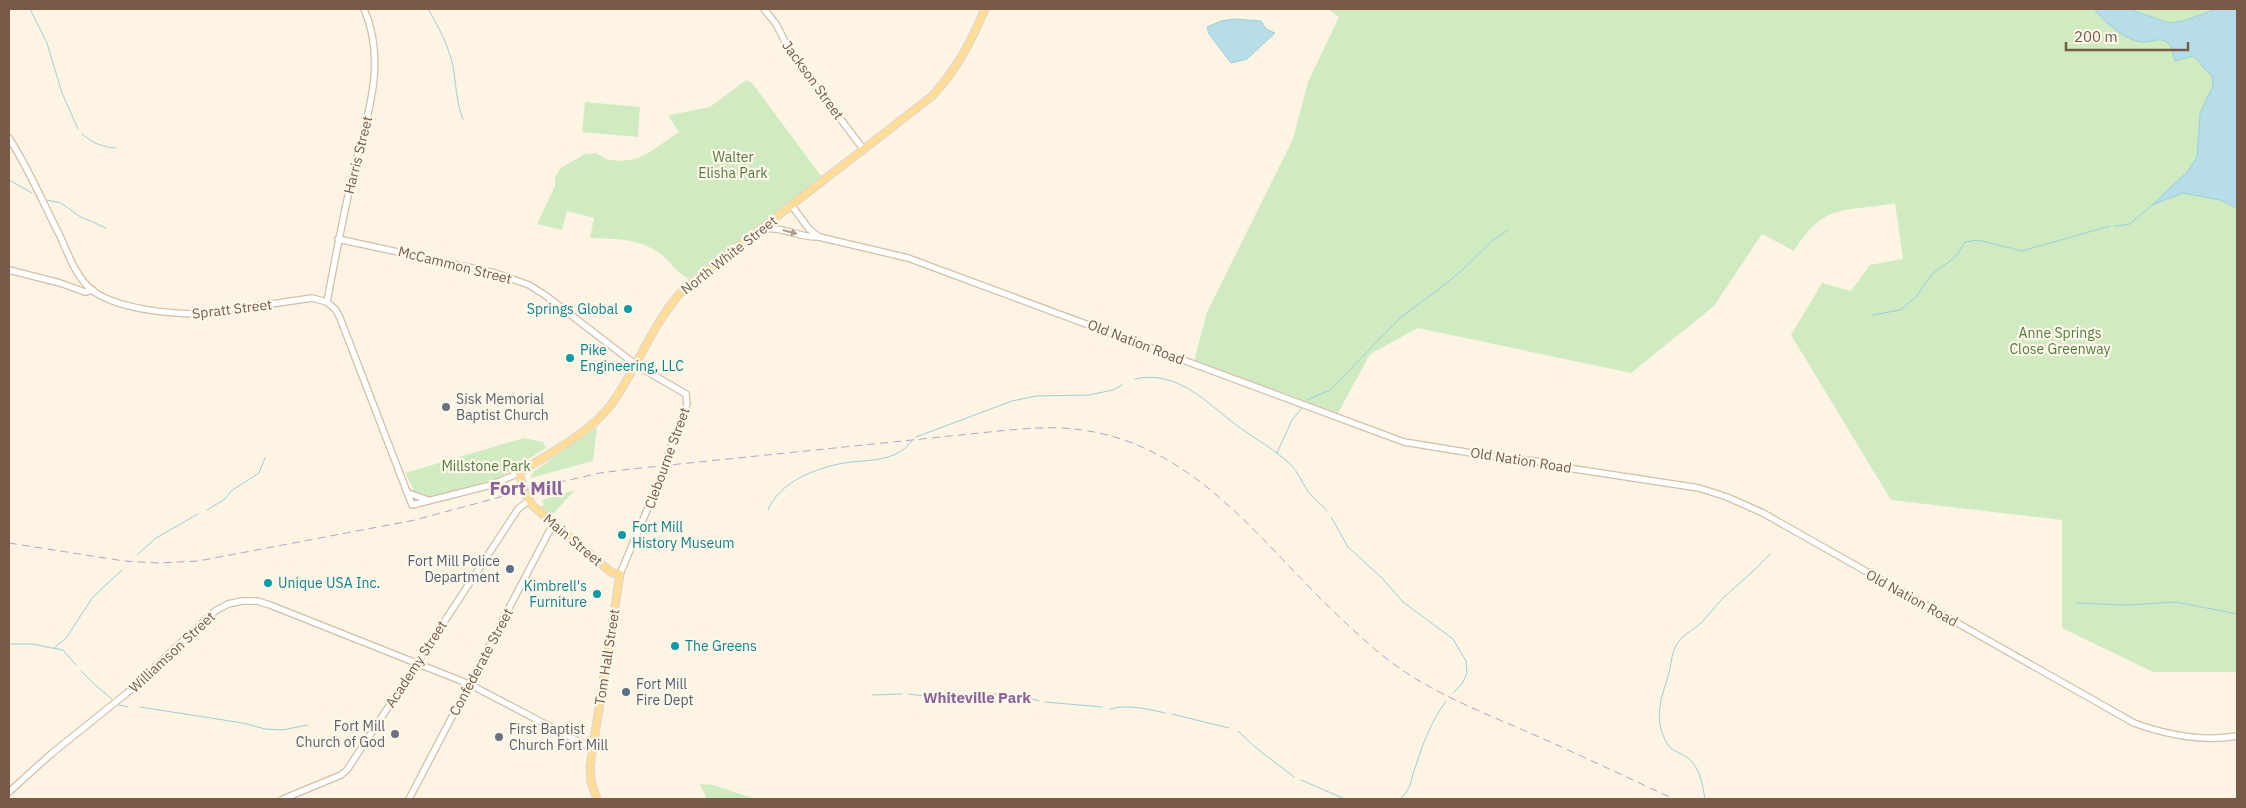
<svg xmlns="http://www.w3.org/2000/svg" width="2246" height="808" viewBox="0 0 2246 808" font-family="'IBM Plex Sans',sans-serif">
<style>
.green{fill:#d0ebc1}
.water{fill:#b7dee8;stroke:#9cceda}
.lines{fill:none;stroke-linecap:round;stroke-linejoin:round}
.stream{stroke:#9cceda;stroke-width:1}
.secondary-casing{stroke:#d4bea9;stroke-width:8}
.primary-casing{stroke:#dcd4cf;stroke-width:9}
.secondary{stroke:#fff;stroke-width:5.5}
.primary{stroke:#fd9;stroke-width:7}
.rail{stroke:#b7a1c7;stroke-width:1;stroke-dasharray:8 5;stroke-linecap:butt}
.secondary-bridge-casing{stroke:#d4bea9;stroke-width:8;stroke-linecap:butt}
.secondary-bridge{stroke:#fff;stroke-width:5.5}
.oneway{fill:#ad9d91}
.culture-dot{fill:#0f9aa8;stroke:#fff8ea;stroke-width:2}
.worship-dot{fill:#6b7280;stroke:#fff8ea;stroke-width:2}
.service-dot{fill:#5c6f8a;stroke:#fff8ea;stroke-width:2}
.labels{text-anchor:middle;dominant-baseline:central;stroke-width:4.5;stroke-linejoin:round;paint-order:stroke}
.street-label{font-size:14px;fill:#775b48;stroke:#fff8ea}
.park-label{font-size:14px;fill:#4e7d3f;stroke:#fff8ea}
.culture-label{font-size:14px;fill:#0d838f;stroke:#fff8ea;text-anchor:start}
.worship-label{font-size:14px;fill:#5b616d;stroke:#fff8ea;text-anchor:start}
.service-label{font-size:14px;fill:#4e5e75;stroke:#fff8ea;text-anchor:end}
.neighbourhood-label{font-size:15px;font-weight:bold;fill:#8a639a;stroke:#fff8ea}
.district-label{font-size:19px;font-weight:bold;fill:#8a639a;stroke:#fff8ea}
</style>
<rect width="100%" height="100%" fill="#fdf4e3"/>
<!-- green -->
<g class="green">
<path d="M 1328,9 L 2237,9 L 2237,672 L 2153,672 L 2062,628 L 2062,520 L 1891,500 L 1791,335 L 1822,283 L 1851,291 L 1870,265 L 1903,259 L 1895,203 C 1843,213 1826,201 1794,251 L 1762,234 L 1714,306 L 1631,373 L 1418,328 L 1370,354 L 1338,413 L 1194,361 L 1207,312 L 1293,139 L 1308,82 L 1339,17 Z"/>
<path d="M 746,80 L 752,83 L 822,177 L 689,278 C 677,274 671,262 662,255 C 640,238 616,239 590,238 L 594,218 L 567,211 L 562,230 L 537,224 L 555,186 L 555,177 L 561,168 L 585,154 L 596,153 L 606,159 L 618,161 L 636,159 L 650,152 L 679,132 L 669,117 L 670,115 L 710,107 Z"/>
<path d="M 585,102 L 640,107 L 638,137 L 582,132 Z"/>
<path d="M 597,427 L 593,461 L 530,478 L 534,471 Z"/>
<path d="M 524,438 L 543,442 L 546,448 L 497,479 L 433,496 L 422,496 L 415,492 L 405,473 Z"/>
<path d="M 575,490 L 551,516 L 541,507 L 544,505 L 542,500 Z"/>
<path d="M 700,784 L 714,785 L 755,799 L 707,799 Z"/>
</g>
<!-- water -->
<g class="water">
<path d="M 2094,9 L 2129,9 L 2169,23 L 2183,21 L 2217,9 L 2237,9 L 2237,208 L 2220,200 L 2183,193 L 2152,205 L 2188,171 L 2197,157 L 2200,113 L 2213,86 L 2212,76 C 2204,70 2201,62 2193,56 L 2175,61 C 2173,55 2172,46 2168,43 C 2160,36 2151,43 2142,42 C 2124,40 2105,22 2094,9 Z"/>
<path d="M 1234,19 L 1261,21 L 1266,29 L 1275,33 L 1247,59 L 1231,63 L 1209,34 L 1207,27 L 1221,21 Z"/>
</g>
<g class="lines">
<!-- stream -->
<g class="stream">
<path d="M 30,9 L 47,43 L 62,93 L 78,129"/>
<path d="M 428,9 C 439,27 448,45 453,66 C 456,83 456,102 463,119"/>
<path d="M 82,134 C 93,143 101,147 116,148"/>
<path d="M 9,180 L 32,193"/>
<path d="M 47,200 L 61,203 L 79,216 L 106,228"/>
<path d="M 2115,226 L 2130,224 L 2152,205"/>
<path d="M 1873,315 L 1900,310 L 1916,297 L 1932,274 L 1954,258 L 1965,242 L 1978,240 L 2022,251 L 2110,226"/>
<path d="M 1135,379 C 1179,369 1207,404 1239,427 C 1255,439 1274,449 1289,463 C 1299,472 1303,486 1311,495 C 1316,501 1322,504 1327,511"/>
<path d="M 1307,400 L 1330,390 L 1400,318 L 1439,289 L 1461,271 L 1493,240 L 1508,230"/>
<path d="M 916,437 L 1012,401 L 1036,396 L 1089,395 L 1113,390 L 1122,385"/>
<path d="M 1277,453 L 1292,420 L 1302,408"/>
<path d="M 207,510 L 225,499 L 231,491 L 259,473 L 265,458"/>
<path d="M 768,510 C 779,482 816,468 844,463 C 862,460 885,462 901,451 C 905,449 909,444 912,441"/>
<path d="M 1331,517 L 1348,547 L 1381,577 L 1403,602 L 1453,639 L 1466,661 L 1467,673 L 1462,684 L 1453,693"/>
<path d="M 137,555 L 156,538 L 198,514"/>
<path d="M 2077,603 L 2127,605 L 2176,602 L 2237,614"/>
<path d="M 9,644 L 32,644 L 63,650 L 76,665"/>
<path d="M 53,649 L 66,638 L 93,597 L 122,570"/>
<path d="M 81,671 L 94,684 L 112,699"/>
<path d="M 908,694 L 950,699 L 975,696"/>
<path d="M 873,695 L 902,694"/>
<path d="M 981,695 L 1011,693 L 1039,701"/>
<path d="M 1045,702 L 1102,707"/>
<path d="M 119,705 L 128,707"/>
<path d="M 140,707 L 243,723 L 265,729 L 282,730 L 308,725"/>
<path d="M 1110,709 C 1127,704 1149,709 1165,713"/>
<path d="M 1172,714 L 1229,728"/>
<path d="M 1238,731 L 1255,747 L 1294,777"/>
<path d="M 1301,780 L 1345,799"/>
<path d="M 1400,799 C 1413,787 1410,780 1416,765 C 1423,743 1432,720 1446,701"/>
<path d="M 1705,799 C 1703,787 1701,773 1693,763 C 1680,748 1670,757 1662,732 C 1656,714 1661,698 1667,680 C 1671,669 1671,653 1677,644 C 1683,634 1692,631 1700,624 C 1708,616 1715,606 1723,598 C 1739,583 1756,570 1770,554"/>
</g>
<!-- secondary casing -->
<g class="secondary-casing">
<g id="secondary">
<path d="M 764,9 L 776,24 L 792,55 L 864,150"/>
<path d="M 9,138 C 29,169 43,203 60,236 C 68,254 77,279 93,291 C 120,310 172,314 204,314 L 312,298 L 327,302 L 336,310 L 340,318 L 412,505 L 491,485 L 519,473"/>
<path d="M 792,206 L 809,229 L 819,237 L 908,258 L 1404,442 L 1490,456 L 1535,461 L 1555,466 L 1699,488 L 1727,497 L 1763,513 L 2134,723 C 2167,735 2202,742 2237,736"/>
<path d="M 762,229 C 782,226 799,238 819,237"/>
<path d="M 338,239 L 495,273 L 529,285 L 545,295 L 636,365 L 686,394 L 687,404 L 668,455"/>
<path d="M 9,270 L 60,283 L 85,292 L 93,290"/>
<path d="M 327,302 C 335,259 343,216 353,174 C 366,119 388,64 364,9"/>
<path d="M 408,493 L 428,500"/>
<path d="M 620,574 L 661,477"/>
<path d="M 9,792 L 51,754 L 127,693 L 215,611 L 228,604 L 242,601 L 257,601 L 270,605 L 469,684 L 593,749"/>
<path d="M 283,799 L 341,775 L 347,770 L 518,509 L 528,501"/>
<path d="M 409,799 L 553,524"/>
</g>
</g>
<!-- primary casing -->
<g class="primary-casing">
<path id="primary" d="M 597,799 L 591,782 L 590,766 L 620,574 L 612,573 L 533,506 L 526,495 L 519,473 C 549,453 587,435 610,406 C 639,367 653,319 688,285 L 931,97 C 956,71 971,42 985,9"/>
</g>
<!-- secondary -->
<use href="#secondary" class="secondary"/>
<!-- primary -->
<use href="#primary" class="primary"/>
<!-- rail -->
<path class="rail" d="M 9,543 L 124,561 L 158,563 L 198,561 L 415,520 L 530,489 L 600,473 L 631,469 L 999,431 C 1020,429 1041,427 1062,428 C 1183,435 1248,527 1326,604 C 1348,625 1370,647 1395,665 C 1435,694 1484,713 1530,733 C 1578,754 1626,777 1674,799"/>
<!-- secondary-bridge casing -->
<g class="secondary-bridge-casing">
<path id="secondary-bridge" d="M 661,477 L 668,455"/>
</g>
<!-- secondary-bridge -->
<use href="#secondary-bridge" class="secondary-bridge"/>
</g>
<!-- one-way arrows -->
<defs><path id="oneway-solid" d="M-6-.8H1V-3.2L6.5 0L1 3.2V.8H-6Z" transform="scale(1.25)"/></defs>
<use class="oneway" href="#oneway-solid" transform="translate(790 232) rotate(15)"/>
<!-- markers -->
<g class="culture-dot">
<circle cx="628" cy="309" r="5"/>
<circle cx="570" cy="358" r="5"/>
<circle cx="622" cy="535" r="5"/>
<circle cx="268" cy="583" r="5"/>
<circle cx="597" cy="594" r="5"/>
<circle cx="675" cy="646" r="5"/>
</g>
<g class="worship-dot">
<circle cx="446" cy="407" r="5"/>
<circle cx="395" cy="734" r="5"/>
<circle cx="499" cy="737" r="5"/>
</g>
<g class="service-dot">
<circle cx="510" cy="569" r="5"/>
<circle cx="626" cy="692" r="5"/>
</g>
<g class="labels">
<!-- street labels -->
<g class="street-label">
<text transform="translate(813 80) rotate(54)">Jackson Street</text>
<text transform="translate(358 155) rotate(-76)">Harris Street</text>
<text transform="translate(729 255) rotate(-38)">North White Street</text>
<text transform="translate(455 265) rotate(14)">McCammon Street</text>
<text transform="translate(232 309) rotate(-7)">Spratt Street</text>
<text transform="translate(1136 342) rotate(21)">Old Nation Road</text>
<text transform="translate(667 458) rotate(-70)">Clebourne Street</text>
<text transform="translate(1521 460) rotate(9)">Old Nation Road</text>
<text transform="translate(573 540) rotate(40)">Main Street</text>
<text transform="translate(1912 598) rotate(29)">Old Nation Road</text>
<text transform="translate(172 652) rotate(-43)">Williamson Street</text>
<text transform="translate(607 657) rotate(-81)">Tom Hall Street</text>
<text transform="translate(481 662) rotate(-62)">Confederate Street</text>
<text transform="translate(416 664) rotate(-57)">Academy Street</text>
</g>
<!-- park labels -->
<g class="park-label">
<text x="733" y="157">Walter<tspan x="733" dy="16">Elisha Park</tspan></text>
<text x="2060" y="333">Anne Springs<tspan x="2060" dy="16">Close Greenway</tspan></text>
<text x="486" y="466">Millstone Park</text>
</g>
<!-- culture labels -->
<g class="culture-label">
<text x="618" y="309" text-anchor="end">Springs Global</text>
<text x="580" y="350">Pike<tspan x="580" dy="16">Engineering, LLC</tspan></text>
<text x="632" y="527">Fort Mill<tspan x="632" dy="16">History Museum</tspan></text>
<text x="278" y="583">Unique USA Inc.</text>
<text x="587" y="586" text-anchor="end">Kimbrell's<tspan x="587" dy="16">Furniture</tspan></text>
<text x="685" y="646">The Greens</text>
</g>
<!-- worship labels -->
<g class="worship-label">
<text x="456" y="399">Sisk Memorial<tspan x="456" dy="16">Baptist Church</tspan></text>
<text x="385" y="726" text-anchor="end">Fort Mill<tspan x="385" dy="16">Church of God</tspan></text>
<text x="509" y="729">First Baptist<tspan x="509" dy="16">Church Fort Mill</tspan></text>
</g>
<!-- service labels -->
<g class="service-label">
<text x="500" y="561">Fort Mill Police<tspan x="500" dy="16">Department</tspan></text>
<text x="636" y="684" text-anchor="start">Fort Mill<tspan x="636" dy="16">Fire Dept</tspan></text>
</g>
<!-- neighbourhood labels -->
<g class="neighbourhood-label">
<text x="977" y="697">Whiteville Park</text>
</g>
<!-- district labels -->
<g class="district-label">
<text x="526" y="488">Fort Mill</text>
</g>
</g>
<!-- border -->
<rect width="2246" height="808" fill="none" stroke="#775b48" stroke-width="20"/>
<!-- scale -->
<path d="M2066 42v8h122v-8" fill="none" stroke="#775b48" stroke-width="2.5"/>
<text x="2074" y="42" font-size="15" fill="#775b48" stroke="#fff8ea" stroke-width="4" paint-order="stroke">200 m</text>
</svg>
